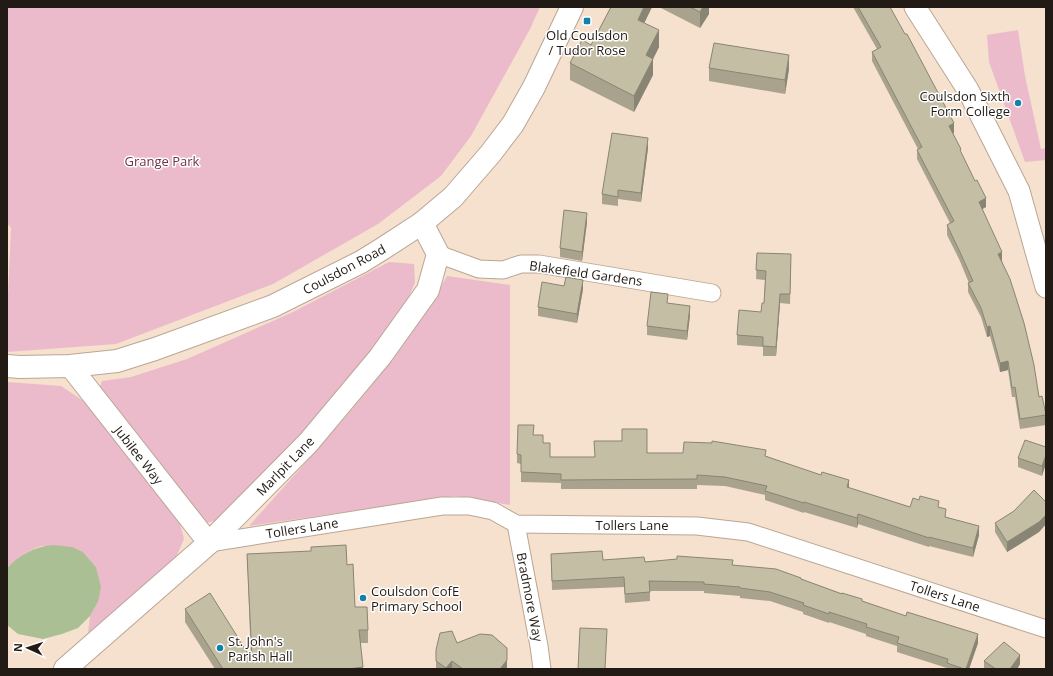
<svg xmlns="http://www.w3.org/2000/svg" width="1053" height="676" viewBox="0 0 1053 676" font-family="'Open Sans',sans-serif">
<style>
.green{fill:#ebbbcb}
.water{fill:#aac094}
.lines{fill:none;stroke-linecap:round;stroke-linejoin:round}
.minor-casing{stroke:#baa694;stroke-width:19}
.tertiary-casing{stroke:#baa694;stroke-width:23}
.secondary-casing{stroke:#baa694;stroke-width:24}
.minor{stroke:#fff;stroke-width:17}
.tertiary{stroke:#fff;stroke-width:21}
.secondary{stroke:#fff;stroke-width:22}
.wall{fill:#a9a38e}
.shaded-wall{fill:#898574}
.building{fill:#c4bea5;stroke:#898574}
.poi-dot{fill:#1382aa;stroke:#fff;stroke-width:1.5}
.labels{text-anchor:middle;dominant-baseline:central;stroke-width:3;stroke-linejoin:round;paint-order:stroke}
.poi-label{font-size:13px;fill:#221a14;stroke:#fff;text-anchor:start}
.park-label{font-size:13px;fill:#70314b;stroke:#fff}
.street-label{font-size:13px;fill:#221a14;stroke:#fff}
</style>
<rect width="100%" height="100%" fill="#f6e0ce"/>
<!-- green -->
<g class="green">
<path d="M 7,7 L 540,7 L 530,29 L 471,136 L 441,176 L 378,224 L 273,284 L 116,344 L 7,352 L 7,317 L 11,228 L 7,223 Z"/>
<path d="M 1018,30 L 1025,76 L 1041,149 L 1046,148 L 1046,160 L 1025,162 L 989,62 L 987,35 Z"/>
<path d="M 389,262 L 414,264 L 415,282 L 409,297 L 373,347 L 336,394 L 297,440 L 221,519 L 206,523 L 99,389 L 102,381 L 131,377 L 187,359 L 293,312 Z"/>
<path d="M 447,276 L 510,285 L 510,505 L 454,496 L 249,526 C 319,447 395,369 447,276 Z"/>
<path d="M 7,382 L 61,386 L 85,402 L 179,520 L 184,539 L 174,562 L 88,633 L 90,616 L 98,602 L 96,567 L 83,552 C 73,551 52,546 42,546 C 33,547 13,561 7,568 Z"/>
</g>
<!-- water -->
<path class="water" d="M 53,545 L 72,547 L 83,552 L 96,567 L 101,587 L 98,602 L 90,616 L 78,628 L 62,634 L 43,639 L 18,634 L 7,625 L 7,568 C 19,555 36,546 53,545 Z"/>
<g class="lines">
<!-- minor casing -->
<g class="minor-casing">
<g id="minor">
<path d="M 438,254 L 479,269 L 503,270 L 521,264 L 539,264 L 712,293"/>
<path d="M 516,524 L 539,646 L 542,669"/>
<path d="M 209,543 L 442,506 L 469,506 L 493,511 L 516,524 L 697,526 L 748,532 L 1046,629"/>
</g>
</g>
<!-- tertiary casing -->
<g class="tertiary-casing">
<g id="tertiary">
<path d="M 915,7 L 968,90 L 1019,191 L 1046,287"/>
<path d="M 70,366 L 209,543"/>
</g>
</g>
<!-- secondary casing -->
<g class="secondary-casing">
<g id="secondary">
<path d="M 7,366 L 20,367 L 70,366 L 117,361 L 155,349 L 273,306 L 361,262 L 382,249 L 422,223 L 453,197 L 491,153 L 513,124 L 534,87 L 572,7"/>
<path d="M 65,669 L 209,543 L 308,443 L 380,357 L 428,290 L 438,254 L 422,223"/>
</g>
</g>
<!-- minor -->
<use href="#minor" class="minor"/>
<!-- tertiary -->
<use href="#tertiary" class="tertiary"/>
<!-- secondary -->
<use href="#secondary" class="secondary"/>
</g>
<!-- wall -->
<g class="wall">
<path d="M 611,7 L 652,7 L 644,23 L 659,47 L 653,59 L 653,75 L 634,112 L 570,80 L 570,63 L 591,45 Z"/>
<path d="M 659,7 L 709,7 L 709,14 L 700,28 Z"/>
<path d="M 853,7 L 890,7 L 954,133 L 953,133 L 961,153 L 986,207 L 982,209 L 1002,261 L 1039,397 L 1046,415 L 1046,425 L 1020,429 L 1015,397 L 1012,397 L 1008,370 L 1000,372 L 990,336 L 987,337 L 981,317 L 968,292 L 968,283 L 969,283 L 959,259 L 947,235 L 947,225 L 950,223 L 917,159 L 917,150 L 918,149 L 872,61 L 872,52 L 877,49 Z"/>
<path d="M 709,68 L 789,69 L 785,94 L 709,81 Z"/>
<path d="M 648,148 L 641,202 L 618,199 L 618,206 L 602,204 L 602,194 Z"/>
<path d="M 587,222 L 582,261 L 560,257 L 560,248 Z"/>
<path d="M 757,253 L 791,263 L 790,304 L 780,303 L 776,356 L 763,356 L 763,347 L 737,345 L 737,335 L 761,312 L 764,303 L 765,280 L 756,279 Z"/>
<path d="M 583,289 L 577,323 L 538,316 L 538,307 Z"/>
<path d="M 668,303 L 690,315 L 687,340 L 647,335 L 647,326 Z"/>
<path d="M 543,443 L 550,457 L 594,457 L 647,453 L 766,456 L 849,488 L 910,507 L 939,507 L 946,517 L 979,535 L 973,557 L 929,546 L 929,547 L 858,524 L 857,528 L 804,512 L 804,513 L 765,500 L 765,495 L 725,486 L 697,485 L 697,489 L 561,489 L 561,483 L 521,482 L 521,464 L 517,463 L 517,454 Z"/>
<path d="M 1046,447 L 1042,476 L 1018,467 L 1018,458 Z"/>
<path d="M 1046,502 L 1046,524 L 1039,532 L 1007,552 L 995,532 L 995,523 Z"/>
<path d="M 247,554 L 347,565 L 355,607 L 368,630 L 368,643 L 360,643 L 363,669 L 215,669 L 185,622 L 185,609 L 251,659 Z"/>
<path d="M 551,554 L 603,560 L 733,565 L 801,579 L 978,643 L 969,669 L 947,669 L 947,668 L 897,652 L 897,646 L 866,636 L 866,634 L 829,622 L 829,623 L 803,614 L 803,612 L 770,601 L 740,598 L 740,596 L 704,593 L 704,591 L 650,591 L 650,601 L 625,603 L 624,587 L 552,590 Z"/>
<path d="M 457,643 L 507,669 L 436,669 L 436,650 Z"/>
<path d="M 984,661 L 1020,664 L 1017,669 L 984,669 Z"/>
</g>
<!-- shaded-wall -->
<g class="shaded-wall">
<path d="M 644,7 L 652,7 L 638,36 L 638,20 Z"/>
<path d="M 703,7 L 709,7 L 709,14 L 700,28 L 700,12 Z"/>
<path d="M 659,30 L 659,47 L 653,59 L 653,75 L 634,112 L 634,96 L 646,55 Z"/>
<path d="M 789,55 L 789,69 L 785,94 L 785,80 Z"/>
<path d="M 954,123 L 954,133 L 949,135 L 949,126 Z"/>
<path d="M 648,138 L 648,148 L 641,202 L 641,193 Z"/>
<path d="M 986,198 L 986,207 L 979,211 L 979,202 Z"/>
<path d="M 587,213 L 587,222 L 582,261 L 582,252 Z"/>
<path d="M 1002,252 L 1002,261 L 998,263 L 998,254 Z"/>
<path d="M 583,280 L 583,289 L 577,323 L 577,314 Z"/>
<path d="M 780,294 L 780,303 L 776,356 L 776,347 Z"/>
<path d="M 690,306 L 690,315 L 687,340 L 687,331 Z"/>
<path d="M 990,326 L 990,336 L 987,337 L 987,327 Z"/>
<path d="M 1008,361 L 1008,370 L 1000,372 L 1000,363 Z"/>
<path d="M 1046,455 L 1046,464 L 1042,476 L 1042,466 Z"/>
<path d="M 849,480 L 849,489 L 847,487 Z"/>
<path d="M 858,514 L 858,524 L 857,528 L 857,518 Z"/>
<path d="M 1046,515 L 1046,524 L 1039,532 L 1007,552 L 1007,542 Z"/>
<path d="M 979,526 L 979,535 L 973,557 L 973,548 Z"/>
<path d="M 978,634 L 978,643 L 969,669 L 966,669 Z"/>
<path d="M 1020,655 L 1020,664 L 1017,669 L 1010,669 Z"/>
<path d="M 507,660 L 507,669 L 500,669 Z"/>
<path d="M 452,661 L 452,669 L 446,669 L 446,668 Z"/>
</g>
<!-- building -->
<g class="building">
<path d="M 611,7 L 644,7 L 638,20 L 659,30 L 646,55 L 653,59 L 634,96 L 570,63 L 582,40 L 591,45 Z"/>
<path d="M 690,7 L 703,7 L 700,12 Z"/>
<path d="M 858,7 L 890,7 L 905,34 L 907,34 L 954,123 L 949,126 L 961,149 L 960,150 L 975,181 L 977,180 L 986,198 L 979,202 L 1002,252 L 998,254 L 1010,279 L 1024,323 L 1034,365 L 1039,397 L 1042,396 L 1046,415 L 1020,419 L 1015,387 L 1012,388 L 1008,361 L 1000,363 L 990,326 L 987,327 L 981,308 L 968,283 L 973,281 L 959,250 L 947,225 L 954,221 L 917,150 L 922,147 L 872,52 L 881,47 Z"/>
<path d="M 714,43 L 789,55 L 785,80 L 709,68 Z"/>
<path d="M 612,133 L 648,138 L 641,193 L 618,190 L 618,197 L 602,194 Z"/>
<path d="M 564,210 L 587,213 L 582,252 L 560,248 Z"/>
<path d="M 757,253 L 791,254 L 790,294 L 780,294 L 776,347 L 763,346 L 763,337 L 737,335 L 739,310 L 761,312 L 762,303 L 764,303 L 766,271 L 756,270 Z"/>
<path d="M 566,277 L 583,280 L 577,314 L 538,307 L 542,282 L 564,286 Z"/>
<path d="M 651,292 L 668,294 L 667,303 L 690,306 L 687,331 L 647,326 Z"/>
<path d="M 518,425 L 534,425 L 533,435 L 543,435 L 543,443 L 550,443 L 550,457 L 595,457 L 594,441 L 622,441 L 622,429 L 647,429 L 647,453 L 683,453 L 684,442 L 712,443 L 712,441 L 766,450 L 765,456 L 821,475 L 822,472 L 849,480 L 847,487 L 910,507 L 913,498 L 919,500 L 920,496 L 939,501 L 938,507 L 946,509 L 945,517 L 979,526 L 973,548 L 929,537 L 929,538 L 858,514 L 857,518 L 804,502 L 804,503 L 765,491 L 767,486 L 725,477 L 697,475 L 697,479 L 561,480 L 561,474 L 521,472 L 521,455 L 517,454 Z"/>
<path d="M 1025,440 L 1046,447 L 1046,455 L 1042,466 L 1018,458 Z"/>
<path d="M 1034,490 L 1046,502 L 1046,515 L 1039,522 L 1007,542 L 995,523 L 1014,511 Z"/>
<path d="M 346,545 L 347,565 L 353,564 L 355,607 L 367,607 L 368,630 L 359,630 L 363,667 L 349,669 L 223,669 L 185,609 L 210,593 L 252,660 L 247,554 L 311,551 L 311,547 Z"/>
<path d="M 602,551 L 603,560 L 644,557 L 645,562 L 677,559 L 677,556 L 733,560 L 732,565 L 776,569 L 801,578 L 801,579 L 842,594 L 842,593 L 862,599 L 862,601 L 906,616 L 907,612 L 978,634 L 966,669 L 964,669 L 947,663 L 948,659 L 897,643 L 899,637 L 866,627 L 867,624 L 829,612 L 829,614 L 803,605 L 804,603 L 770,592 L 740,588 L 740,587 L 704,584 L 704,582 L 649,581 L 650,592 L 625,594 L 624,577 L 552,581 L 551,554 Z"/>
<path d="M 580,628 L 607,629 L 605,669 L 578,669 Z"/>
<path d="M 452,631 L 457,643 L 480,634 L 492,635 L 507,648 L 507,660 L 500,669 L 463,669 L 452,661 L 446,668 L 436,661 L 436,650 L 440,633 Z"/>
<path d="M 1004,642 L 1020,655 L 1010,669 L 996,669 L 984,661 Z"/>
</g>
<!-- markers -->
<g class="poi-dot">
<rect x="583" y="17" width="8" height="8" rx="2"/>
<circle cx="1018" cy="103" r="4"/>
<circle cx="363" cy="598" r="4"/>
<circle cx="220" cy="648" r="4"/>
</g>
<g class="labels">
<!-- poi labels -->
<g class="poi-label">
<text x="587" y="35" text-anchor="middle">Old Coulsdon<tspan x="587" dy="15">/ Tudor Rose</tspan></text>
<text x="1010" y="96" text-anchor="end">Coulsdon Sixth<tspan x="1010" dy="15">Form College</tspan></text>
<text x="371" y="591">Coulsdon CofE<tspan x="371" dy="15">Primary School</tspan></text>
<text x="228" y="641">St. John's<tspan x="228" dy="15">Parish Hall</tspan></text>
</g>
<!-- park labels -->
<g class="park-label">
<text x="162" y="161">Grange Park</text>
</g>
<!-- street labels -->
<g class="street-label">
<text transform="translate(344 269) rotate(-28)">Coulsdon Road</text>
<text transform="translate(586 273) rotate(8)">Blakefield Gardens</text>
<text transform="translate(139 455) rotate(52)">Jubilee Way</text>
<text transform="translate(285 466) rotate(-46)">Marlpit Lane</text>
<text x="632" y="525">Tollers Lane</text>
<text transform="translate(302 528) rotate(-9)">Tollers Lane</text>
<text transform="translate(945 596) rotate(18)">Tollers Lane</text>
<text transform="translate(530 597) rotate(79)">Bradmore Way</text>
</g>
</g>
<!-- border -->
<rect width="1053" height="676" fill="none" stroke="#221a14" stroke-width="16"/>
<!-- north arrow -->
<g transform="translate(28 648) rotate(273)" stroke="#ffffff" stroke-width="3" paint-order="stroke">
<path d="M0-3L7 15L0 10L-7 15Z" fill="#221a14"/>
<text y="-6" font-size="11" font-weight="bold" text-anchor="middle" fill="#221a14">N</text>
</g>
</svg>
